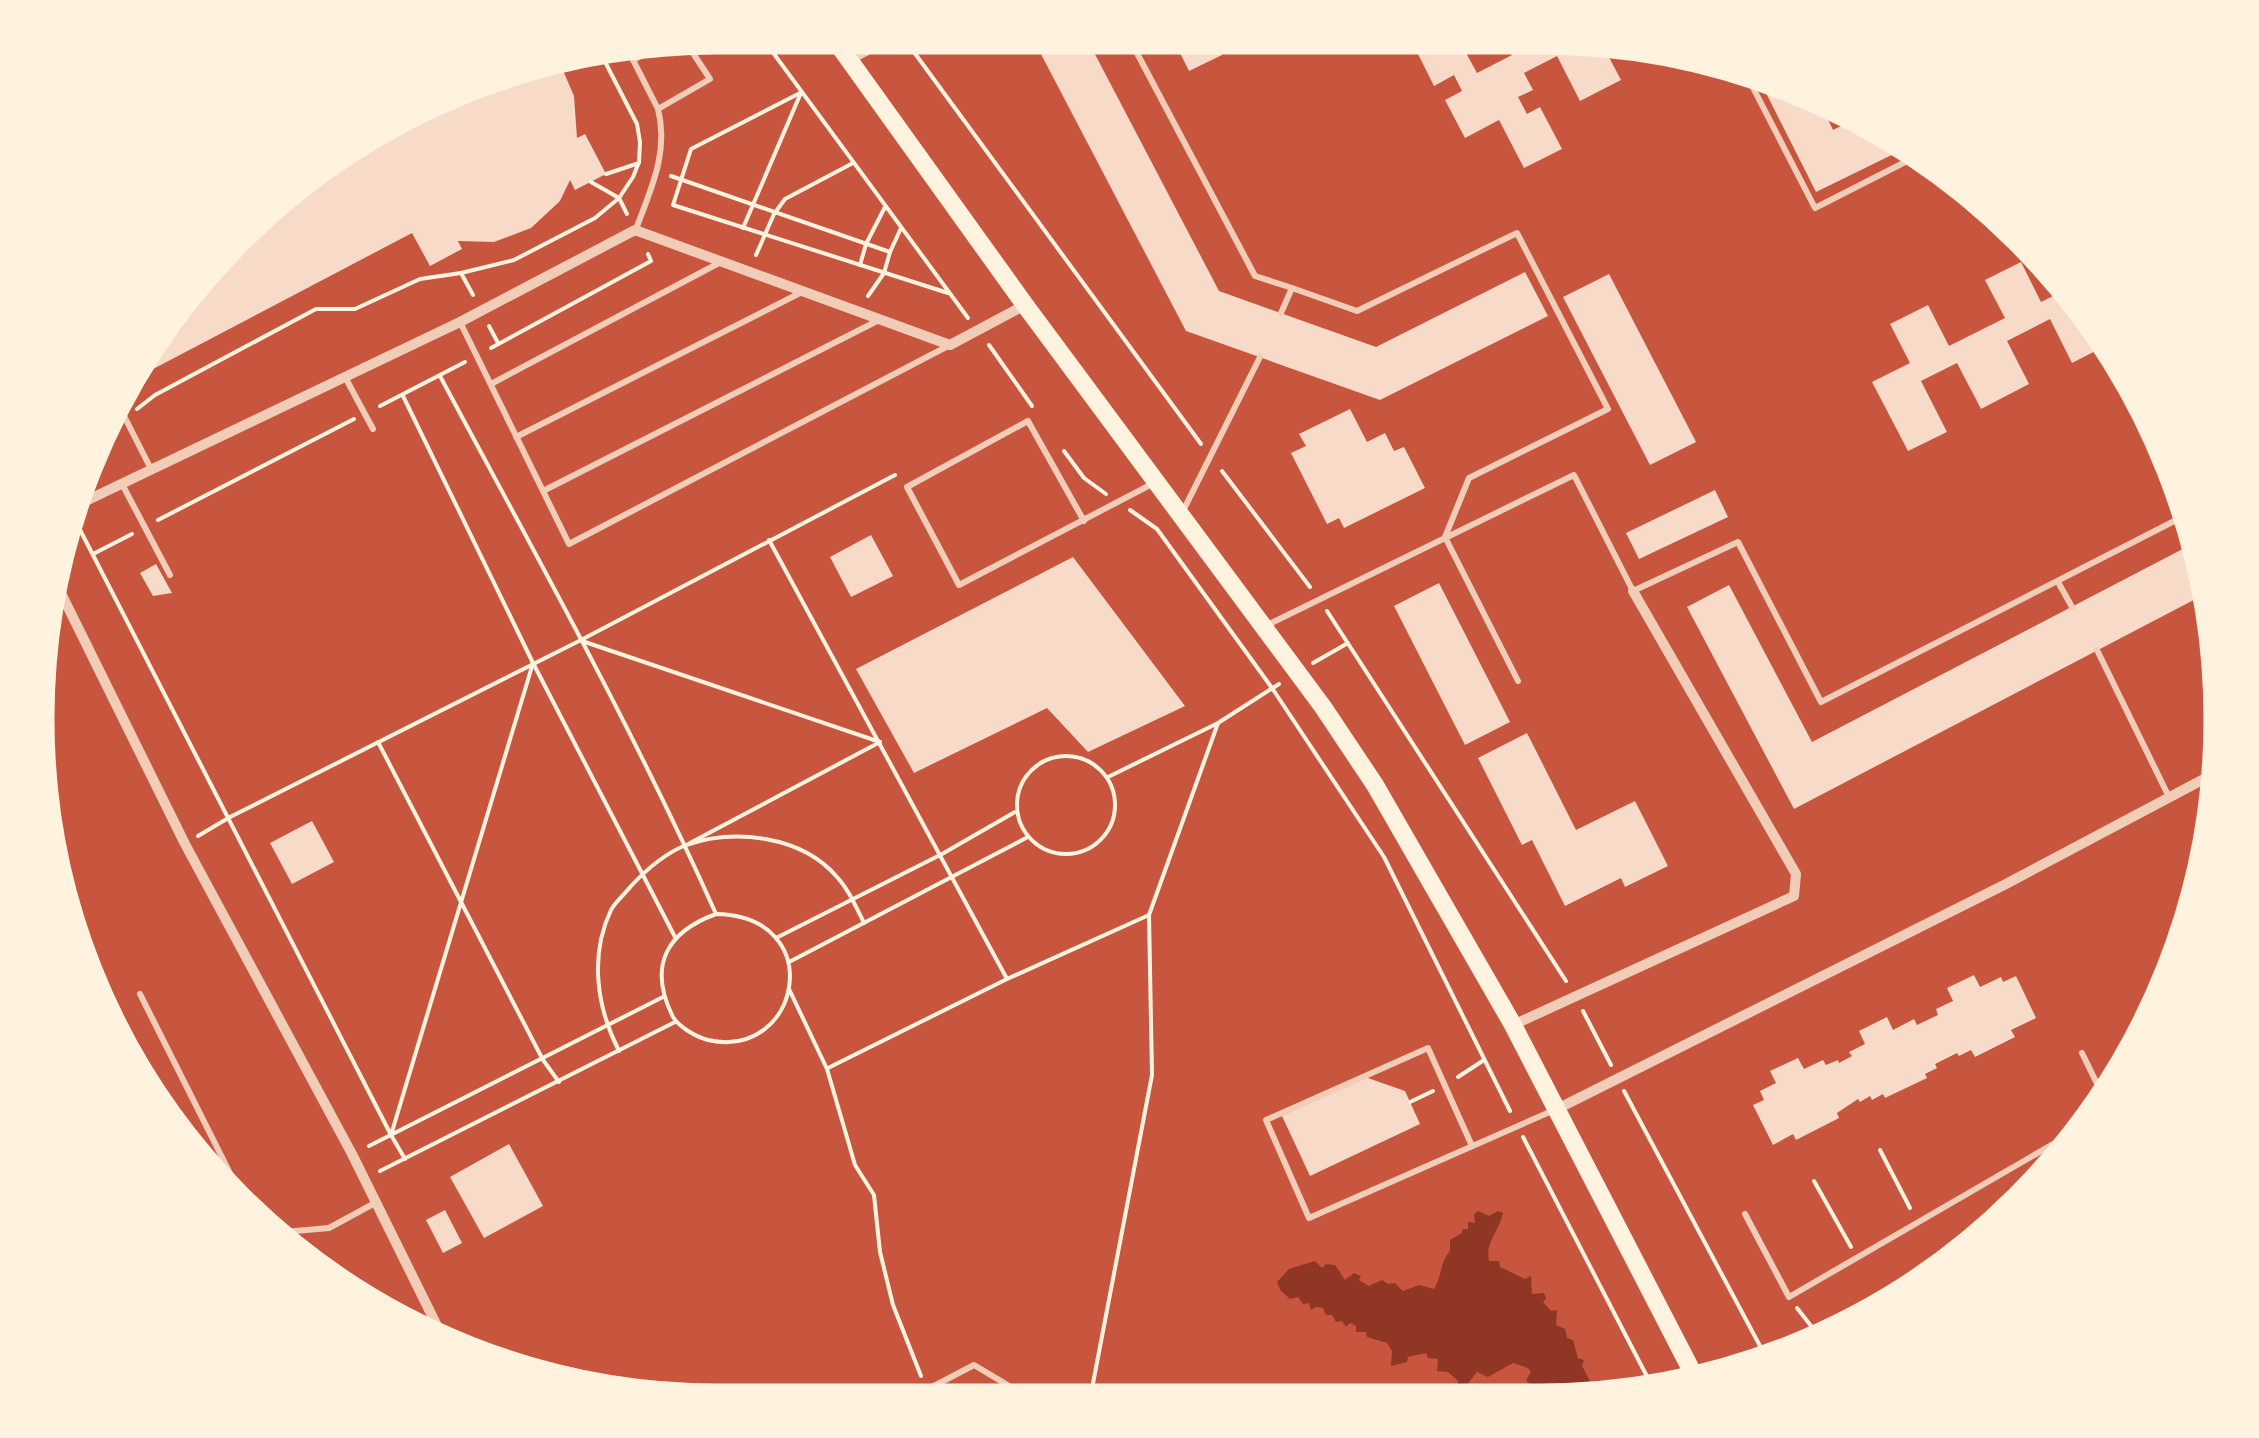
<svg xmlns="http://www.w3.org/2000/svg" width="2259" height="1438" viewBox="0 0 2259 1438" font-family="Mulish,sans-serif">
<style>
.water{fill:#8f3625}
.building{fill:#f7dbc8}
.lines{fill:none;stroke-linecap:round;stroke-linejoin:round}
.path{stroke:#fff3e0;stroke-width:4}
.service{stroke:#f1ccb7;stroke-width:6}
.minor{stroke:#f1ccb7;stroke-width:10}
.secondary{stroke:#fff3e0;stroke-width:18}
.rim{fill:none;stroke:#fff3e0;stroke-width:5}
</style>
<rect width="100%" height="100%" fill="#c8553d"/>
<!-- water -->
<path class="water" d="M 1478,1211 L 1489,1216 L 1498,1211 L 1503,1213 C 1500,1230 1485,1241 1489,1261 L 1499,1261 L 1500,1267 L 1525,1279 L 1531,1276 L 1532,1294 L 1544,1293 L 1546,1298 L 1543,1302 L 1551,1311 L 1557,1310 L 1556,1325 L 1565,1329 L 1567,1338 L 1573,1340 L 1578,1358 L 1584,1360 L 1582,1366 L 1590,1381 L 1578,1386 L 1575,1392 L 1557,1390 L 1555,1386 L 1531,1385 L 1526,1380 L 1531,1372 L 1528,1368 L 1513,1363 L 1488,1377 L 1477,1372 L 1465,1387 L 1457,1388 L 1458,1381 L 1448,1372 L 1437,1371 L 1438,1359 L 1428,1358 L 1426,1353 L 1408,1357 L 1407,1362 L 1391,1366 L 1392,1351 L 1387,1343 L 1367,1337 L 1366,1332 L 1356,1332 L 1356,1326 L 1350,1323 L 1346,1327 L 1342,1321 L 1336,1322 L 1332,1315 L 1326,1315 L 1323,1308 L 1316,1307 L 1311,1310 L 1309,1303 L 1303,1304 L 1298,1297 L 1290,1299 L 1281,1291 L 1277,1282 L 1289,1269 L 1315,1261 L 1322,1268 L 1326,1264 L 1335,1265 L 1345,1280 L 1354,1273 L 1361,1276 L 1359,1280 L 1369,1286 L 1382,1280 L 1388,1284 L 1395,1283 L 1403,1291 L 1419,1285 L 1434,1289 C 1442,1276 1440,1262 1450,1251 L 1450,1240 L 1462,1233 L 1462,1229 L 1468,1229 L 1468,1222 L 1475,1223 L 1474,1214 Z"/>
<!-- building -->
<g class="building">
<path d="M 1032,37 L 1086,37 L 1219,291 L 1376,347 L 1525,272 L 1548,316 L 1380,400 L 1186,331 Z"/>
<path d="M 1209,38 L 1214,38 L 1222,55 L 1189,71 L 1180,53 Z"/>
<path d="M 1432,40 L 1459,40 L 1477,73 L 1512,55 L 1505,40 L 1579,41 L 1586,53 L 1602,44 L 1621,80 L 1580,101 L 1557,56 L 1524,73 L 1533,90 L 1518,97 L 1527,114 L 1540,107 L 1562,149 L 1524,168 L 1499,120 L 1465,138 L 1445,100 L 1462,91 L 1454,75 L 1434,86 L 1415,48 Z"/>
<path d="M 559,61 L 574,96 L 577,138 L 585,134 L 606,174 L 575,190 L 570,180 L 560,201 L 531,228 L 494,242 L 458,241 L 462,249 L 430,266 L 412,233 L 136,378 L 176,303 L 339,151 L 500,71 Z"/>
<path d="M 1760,81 L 1818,98 L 1833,130 L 1859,117 L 1906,148 L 1816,192 Z"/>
<path d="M 2021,262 L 2041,302 L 2069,288 L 2082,302 L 2109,344 L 2072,363 L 2050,319 L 2007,341 L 2029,384 L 1981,409 L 1957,363 L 1921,381 L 1947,432 L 1908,451 L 1872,382 L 1910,363 L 1890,324 L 1928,305 L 1949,346 L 2005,318 L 1985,280 Z"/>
<path d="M 1609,274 L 1696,442 L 1650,465 L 1563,297 Z"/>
<path d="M 1350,409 L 1367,442 L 1385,433 L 1394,451 L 1404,447 L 1425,488 L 1344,528 L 1339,518 L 1327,524 L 1291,453 L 1306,446 L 1299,434 Z"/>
<path d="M 1715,490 L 1728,517 L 1639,559 L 1626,533 Z"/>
<path d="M 871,535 L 893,576 L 851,597 L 830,557 Z"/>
<path d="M 2200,540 L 2209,592 L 1794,809 L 1687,607 L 1729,585 L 1812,742 Z"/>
<path d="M 1073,557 L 1185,706 L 1088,752 L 1047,708 L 914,773 L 856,669 Z"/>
<path d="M 156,564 L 172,593 L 153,596 L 140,573 Z"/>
<path d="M 1439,583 L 1510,722 L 1465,745 L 1394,606 Z"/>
<path d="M 1527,733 L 1576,830 L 1635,801 L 1668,866 L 1625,887 L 1621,878 L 1565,906 L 1532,840 L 1522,845 L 1478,758 Z"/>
<path d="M 312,821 L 334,862 L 292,884 L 270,843 Z"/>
<path d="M 1974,975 L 1980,987 L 2001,977 L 2003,982 L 2016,976 L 2036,1018 L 2011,1030 L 2015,1037 L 1975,1057 L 1971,1050 L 1959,1056 L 1957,1053 L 1935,1064 L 1937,1068 L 1925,1074 L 1927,1078 L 1885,1098 L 1883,1094 L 1872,1100 L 1870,1096 L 1860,1102 L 1858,1099 L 1837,1113 L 1839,1118 L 1796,1140 L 1793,1134 L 1773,1145 L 1753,1105 L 1764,1100 L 1760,1091 L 1776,1083 L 1770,1071 L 1798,1058 L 1804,1069 L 1823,1060 L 1826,1065 L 1838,1060 L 1839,1063 L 1852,1056 L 1849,1052 L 1865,1044 L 1859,1031 L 1887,1017 L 1893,1030 L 1914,1019 L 1917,1025 L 1938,1015 L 1936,1009 L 1953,1001 L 1947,988 Z"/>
<path d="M 1365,1077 L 1405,1091 L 1420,1124 L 1310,1176 L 1282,1116 Z"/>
<path d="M 509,1144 L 543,1206 L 484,1238 L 450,1177 Z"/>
<path d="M 445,1210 L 462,1243 L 443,1253 L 426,1220 Z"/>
</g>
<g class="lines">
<!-- path -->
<g class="path">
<path d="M 760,35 L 968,318"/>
<path d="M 908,44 L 1201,444"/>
<path d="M 800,93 L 691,149 L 673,205 L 948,293"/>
<path d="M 606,174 L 639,163"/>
<path d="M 671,176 L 890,252 L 901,228"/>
<path d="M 591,182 L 619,198 L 627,214"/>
<path d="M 743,228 L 800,95"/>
<path d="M 756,255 L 774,214 L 785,199 L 853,163"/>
<path d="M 860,265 L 866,244 L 885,207"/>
<path d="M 461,273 L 473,295"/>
<path d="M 868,296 L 884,273 L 890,252"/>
<path d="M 489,326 L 498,343"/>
<path d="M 989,345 L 1032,406"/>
<path d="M 491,348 L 651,261 L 648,254"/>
<path d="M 440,376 C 535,554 634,730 716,914"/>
<path d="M 403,396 L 533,663 L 675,937"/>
<path d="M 380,406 L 465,362"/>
<path d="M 137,409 L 155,395 L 316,309 L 355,309 L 420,279 L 461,273 L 514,260 L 595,218 L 619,198 L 633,177 L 639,162 L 640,142 L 637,124 L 601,54"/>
<path d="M 1064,451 L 1084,478 L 1106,494"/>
<path d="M 1222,471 L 1310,587"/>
<path d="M 1130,510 L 1157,529 L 1272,688 L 1384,857 L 1510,1111"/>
<path d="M 158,520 L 354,419"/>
<path d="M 76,522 L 391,1135 L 533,663"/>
<path d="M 769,540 L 1007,979"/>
<path d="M 93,554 L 132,534"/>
<path d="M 1327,611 L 1566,981"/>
<path d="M 582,641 L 880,742"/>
<path d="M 1313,663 L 1348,643"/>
<path d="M 378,742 L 543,1060 L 559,1082"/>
<circle cx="1066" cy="805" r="49"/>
<path d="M 1108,777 L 1218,723 L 1279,684"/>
<path d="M 198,836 L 230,817 L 581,640 L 895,475"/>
<path d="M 690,843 L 880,742"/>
<path d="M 716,914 C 829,916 801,1061 708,1040 C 696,1037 677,1026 672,1015 C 648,965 667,932 716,914 Z"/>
<path d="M 776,938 L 942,854 L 1015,812"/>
<path d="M 791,961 L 1026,838"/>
<path d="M 789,989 L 827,1069 L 855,1165 L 874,1195 L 880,1252 L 893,1305 L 921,1376"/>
<path d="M 1583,1011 L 1611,1065"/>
<path d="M 619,1051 C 597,1008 589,956 611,910 C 615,902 625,894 631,886 C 645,871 666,853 686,845 C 735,828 802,836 837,877 C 849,890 856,907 864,923"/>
<path d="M 828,1068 L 1007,979 L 1149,915"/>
<path d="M 1458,1077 L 1484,1060"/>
<path d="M 1624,1091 L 1768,1361"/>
<path d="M 1410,1102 L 1433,1091"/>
<path d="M 391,1135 L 405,1159"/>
<path d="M 1523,1137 L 1654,1390"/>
<path d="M 369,1146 L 663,997"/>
<path d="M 1880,1150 L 1910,1208"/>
<path d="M 380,1171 L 675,1022"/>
<path d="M 1814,1181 L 1851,1247"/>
<path d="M 1797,1308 L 1822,1340"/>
<path d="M 1090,1399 L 1152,1075 L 1149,915 L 1218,723"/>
</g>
<!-- service -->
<g class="service">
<path d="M 1129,38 L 1255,276 L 1292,288 L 1281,313"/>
<path d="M 628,50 L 658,109 L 710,79 L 685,41"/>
<path d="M 633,60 L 664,44"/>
<path d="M 851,61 L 898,36"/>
<path d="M 1747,76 L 1815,208 L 1917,156"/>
<path d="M 636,229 C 651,189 669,152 658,109"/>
<path d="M 1292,288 L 1357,311 L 1517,233 L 1608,409 L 1469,478 L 1445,537 L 1518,681"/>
<path d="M 460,322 L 569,544 L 950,345"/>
<path d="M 345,377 L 373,429"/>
<path d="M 491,384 L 719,263"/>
<path d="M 120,408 L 151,469"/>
<path d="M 516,437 L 804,291"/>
<path d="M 122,484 L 170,575"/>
<path d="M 543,491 L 879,320"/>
<path d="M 1182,513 L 1260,357"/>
<path d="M 1084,521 L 1028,421 L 907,487 L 959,585 L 1152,484"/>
<path d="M 2058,582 L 2072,607"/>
<path d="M 1265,626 L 1574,475 L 1633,591 L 1738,542 L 1821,702 L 2190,513"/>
<path d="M 2097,650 L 2169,797"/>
<path d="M 140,994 L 250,1213"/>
<path d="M 2082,1053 L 2105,1100"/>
<path d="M 1472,1146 L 1428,1048 L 1266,1120 L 1309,1218 L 1552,1111"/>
<path d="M 1745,1214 L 1789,1297 L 2086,1125"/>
<path d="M 253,1216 L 261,1212 L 276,1239"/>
<path d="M 273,1233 L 329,1228 L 375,1203"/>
<path d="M 911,1398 L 974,1365 L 1031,1399"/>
</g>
<!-- minor -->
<g class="minor">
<path d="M 69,509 L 460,322 L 635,230 L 950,345 L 1025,305"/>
<path d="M 55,581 L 185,844 L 352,1154 L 446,1344"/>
<path d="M 1513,1025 L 1794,896 L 1796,874 L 1633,591"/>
<path d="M 1557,1109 L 2006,884 L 2219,771"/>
</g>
<!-- secondary -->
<path class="secondary" d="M 832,36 L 1025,305 L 1323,707 L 1375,785 L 1513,1025 L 1698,1383"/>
</g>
<!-- crop -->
<path d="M0 0H2259V1438H0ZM718 52H1540A666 666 0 0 1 2206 718V720A666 666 0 0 1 1540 1386H718A666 666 0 0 1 52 720V718A666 666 0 0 1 718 52Z" fill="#fff3e0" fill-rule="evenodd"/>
<path class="rim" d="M718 52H1540A666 666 0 0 1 2206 718V720A666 666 0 0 1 1540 1386H718A666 666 0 0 1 52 720V718A666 666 0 0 1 718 52Z"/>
</svg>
